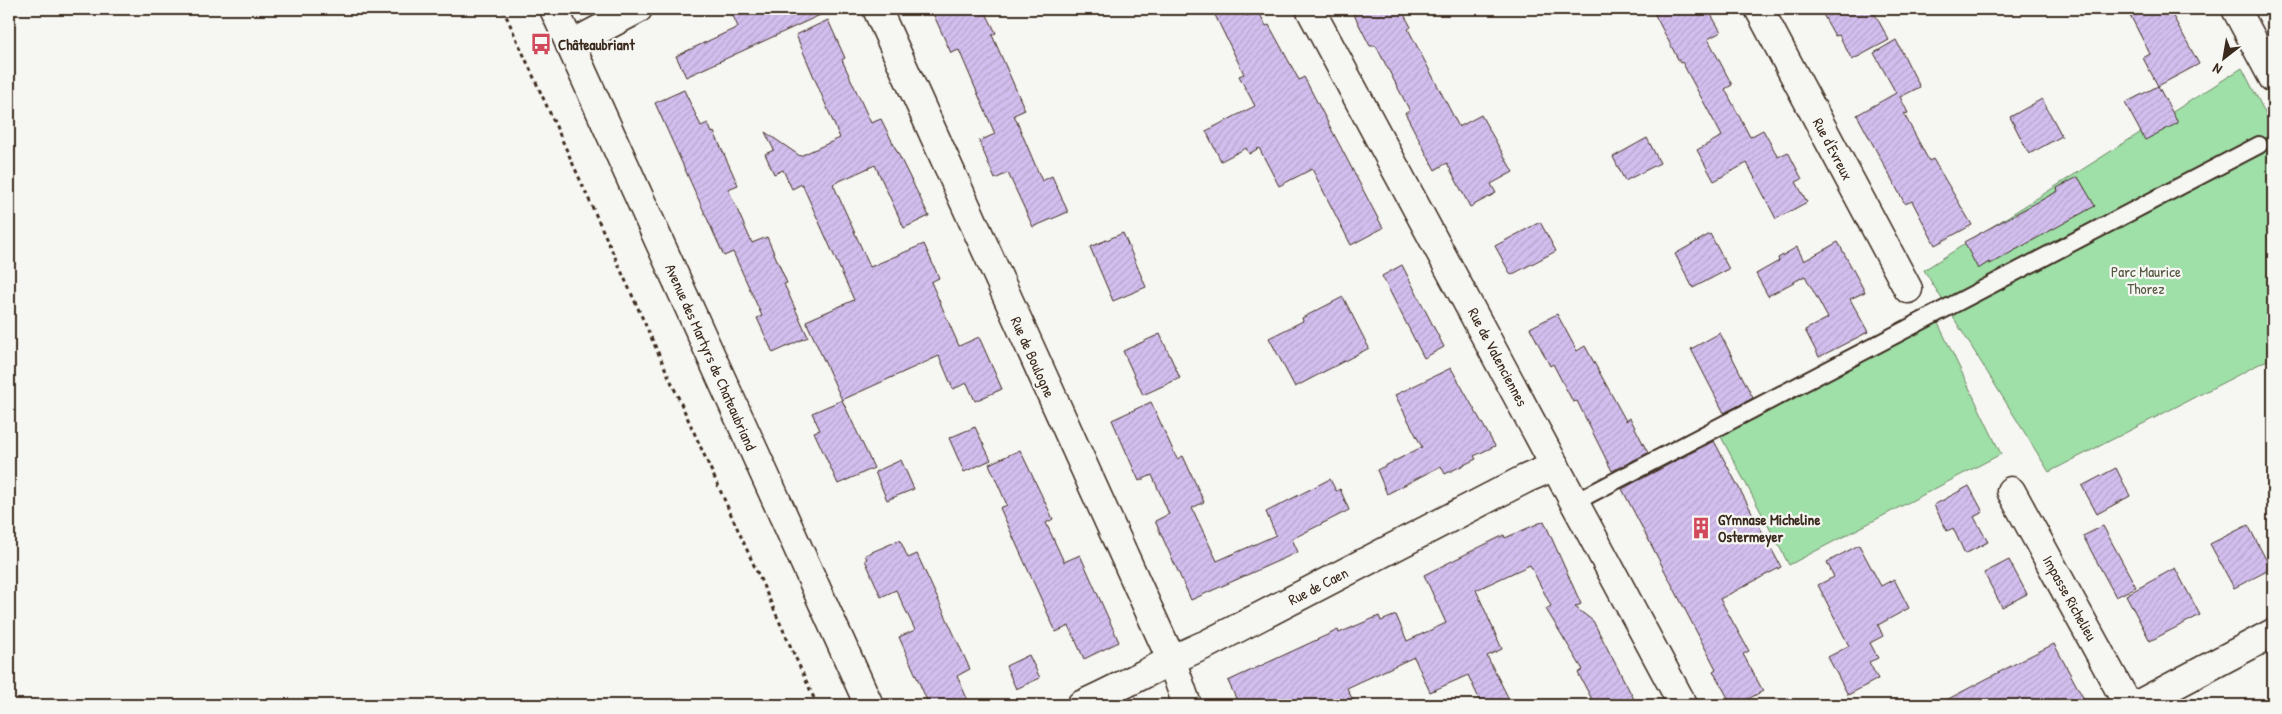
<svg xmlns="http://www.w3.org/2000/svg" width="2282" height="714" viewBox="0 0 2282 714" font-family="'Patrick Hand',sans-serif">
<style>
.green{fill:#9fdfa8;stroke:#6d8463}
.building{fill:url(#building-hatch);stroke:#3b2a1e}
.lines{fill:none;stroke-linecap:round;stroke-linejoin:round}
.lane-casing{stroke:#3b2a1e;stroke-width:20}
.street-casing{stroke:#3b2a1e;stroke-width:31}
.secondary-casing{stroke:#3b2a1e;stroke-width:31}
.path{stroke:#3b2a1e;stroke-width:3;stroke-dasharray:4 4;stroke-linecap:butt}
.lane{stroke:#f6f6f2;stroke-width:16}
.street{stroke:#f6f6f2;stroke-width:28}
.secondary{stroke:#f6f6f2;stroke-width:28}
.labels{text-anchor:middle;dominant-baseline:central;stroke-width:4.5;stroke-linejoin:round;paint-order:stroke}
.poi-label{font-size:15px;font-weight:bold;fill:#3b2a1e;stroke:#f6f6f2;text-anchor:start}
.street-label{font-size:15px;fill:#3b2a1e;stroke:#f6f6f2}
.park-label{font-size:15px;fill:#545740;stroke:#f6f6f2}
</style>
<defs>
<pattern id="building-hatch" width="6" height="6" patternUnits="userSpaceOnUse" patternTransform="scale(1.25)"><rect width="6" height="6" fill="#d3bfef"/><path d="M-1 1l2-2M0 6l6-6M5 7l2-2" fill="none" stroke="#b6a4cc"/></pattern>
</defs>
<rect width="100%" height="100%" fill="#f6f6f2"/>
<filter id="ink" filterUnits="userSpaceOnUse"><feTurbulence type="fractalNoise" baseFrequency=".02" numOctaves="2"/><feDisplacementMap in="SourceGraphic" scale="10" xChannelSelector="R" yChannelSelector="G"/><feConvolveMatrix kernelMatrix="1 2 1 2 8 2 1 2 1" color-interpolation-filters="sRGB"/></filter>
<g filter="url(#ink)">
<!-- green -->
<g class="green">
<path d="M 2242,68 L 2273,128 L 2273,357 L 2049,472 L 1924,270 Z"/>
<path d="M 1937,321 L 2001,454 L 1789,565 L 1719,433 Z"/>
</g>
<!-- building -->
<g class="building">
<path d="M 730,9 L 833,9 L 686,77 L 676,56 L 738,27 Z"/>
<path d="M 931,9 L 984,9 L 996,33 L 992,35 L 1025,110 L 1014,115 L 1042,181 L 1052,176 L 1068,212 L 1033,227 L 1008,173 L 995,179 L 979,141 L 995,134 L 959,50 L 951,53 Z"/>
<path d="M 1212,9 L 1243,9 L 1247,16 L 1258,10 L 1266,26 L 1269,25 L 1299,80 L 1304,77 L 1383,228 L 1351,245 L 1312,169 L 1279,186 L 1259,148 L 1249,154 L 1246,148 L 1221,161 L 1206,131 L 1255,106 L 1239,76 L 1244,74 Z"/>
<path d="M 1351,9 L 1401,9 L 1411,27 L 1408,29 L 1459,127 L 1481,115 L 1513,172 L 1491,184 L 1496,193 L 1470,207 L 1447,163 L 1435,170 L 1405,113 L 1410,111 L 1376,46 L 1370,46 Z"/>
<path d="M 1652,9 L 1708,9 L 1721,32 L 1708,39 L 1732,85 L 1725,89 L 1750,137 L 1763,130 L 1778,157 L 1788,152 L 1802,179 L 1796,182 L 1807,202 L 1776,219 L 1747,163 L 1714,181 L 1697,150 L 1722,136 L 1682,62 L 1680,63 Z"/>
<path d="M 1820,9 L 1872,9 L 1889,40 L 1852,60 L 1839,35 L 1835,36 Z"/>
<path d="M 2127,9 L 2169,9 L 2199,64 L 2158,86 L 2143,58 L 2150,54 Z"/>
<path d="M 828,20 L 845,58 L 842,60 L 871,123 L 881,119 L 929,216 L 904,228 L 875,165 L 833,184 L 870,267 L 924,244 L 939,278 L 931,282 L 959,346 L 979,337 L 1002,389 L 975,401 L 967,383 L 953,389 L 939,356 L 842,400 L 806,321 L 854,300 L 802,184 L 792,189 L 783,170 L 774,174 L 765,154 L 774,150 L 765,132 L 800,156 L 840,138 L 796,35 Z"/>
<path d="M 1896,40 L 1920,87 L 1900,97 L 1908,113 L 1904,114 L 1929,161 L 1933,159 L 1972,225 L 1935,245 L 1912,201 L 1905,204 L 1857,115 L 1896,93 L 1874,53 Z"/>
<path d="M 2158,86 L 2178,123 L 2145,140 L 2125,103 Z"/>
<path d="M 684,90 L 701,126 L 708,123 L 712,133 L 714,132 L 738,185 L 728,189 L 752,243 L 767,237 L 787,283 L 784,284 L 808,337 L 773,353 L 757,318 L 762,316 L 733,252 L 724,256 L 655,103 Z"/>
<path d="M 2042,99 L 2062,136 L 2029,154 L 2010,117 Z"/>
<path d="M 1647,138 L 1660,163 L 1625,181 L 1613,157 Z"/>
<path d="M 2078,177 L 2095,206 L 1990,264 L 1989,262 L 1978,269 L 1964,242 L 2058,191 L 2057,188 Z"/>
<path d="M 1540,222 L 1556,251 L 1511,275 L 1495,246 Z"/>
<path d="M 1123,233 L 1146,287 L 1113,301 L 1090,247 Z"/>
<path d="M 1710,234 L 1729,269 L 1693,288 L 1675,254 Z"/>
<path d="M 1838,242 L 1865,292 L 1850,299 L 1868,332 L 1819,357 L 1805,330 L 1828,318 L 1805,276 L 1768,296 L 1756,274 L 1779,261 L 1778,258 L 1797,247 L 1804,261 Z"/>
<path d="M 1402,265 L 1444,347 L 1424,358 L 1382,276 Z"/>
<path d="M 1343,297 L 1369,348 L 1295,387 L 1269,338 L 1303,321 L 1302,318 Z"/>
<path d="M 1557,314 L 1577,351 L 1585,346 L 1626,421 L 1630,418 L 1648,453 L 1612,471 L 1577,401 L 1573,402 L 1553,364 L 1550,366 L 1530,328 Z"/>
<path d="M 1720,333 L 1753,398 L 1724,413 L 1691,349 Z"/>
<path d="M 1160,334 L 1180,378 L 1143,395 L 1123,351 Z"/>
<path d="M 1451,368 L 1495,446 L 1474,456 L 1476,459 L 1445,474 L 1441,466 L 1387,494 L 1377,470 L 1422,447 L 1395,395 Z"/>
<path d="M 842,400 L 874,468 L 838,484 L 814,432 L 820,430 L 812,413 Z"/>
<path d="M 1151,402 L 1177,459 L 1183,456 L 1204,502 L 1192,508 L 1217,561 L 1276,535 L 1266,512 L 1330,479 L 1336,491 L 1340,489 L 1349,510 L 1292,539 L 1298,552 L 1191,600 L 1155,521 L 1169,514 L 1152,475 L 1139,481 L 1112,420 Z"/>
<path d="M 975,427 L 991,460 L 964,472 L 949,438 Z"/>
<path d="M 1714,441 L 1781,567 L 1720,599 L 1749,651 L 1743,654 L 1763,691 L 1737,705 L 1732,705 L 1713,671 L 1716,669 L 1622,489 Z"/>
<path d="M 1020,450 L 1053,519 L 1046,523 L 1064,562 L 1080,555 L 1119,642 L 1084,659 L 1069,626 L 1056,632 L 1000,508 L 1007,505 L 989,464 Z"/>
<path d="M 901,460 L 914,489 L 887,500 L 875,472 Z"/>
<path d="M 2116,468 L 2130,496 L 2097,514 L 2082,486 Z"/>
<path d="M 1969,486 L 1983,512 L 1974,517 L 1988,542 L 1965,554 L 1953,528 L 1947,531 L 1934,505 Z"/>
<path d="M 1544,521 L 1581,604 L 1575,607 L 1593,621 L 1637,705 L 1595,705 L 1578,673 L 1583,670 L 1546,609 L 1551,606 L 1530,565 L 1476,590 L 1502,649 L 1487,656 L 1512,705 L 1482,705 L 1468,675 L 1430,692 L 1414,657 L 1347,688 L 1355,705 L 1239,705 L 1228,681 L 1338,630 L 1339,633 L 1379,616 L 1381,621 L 1396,615 L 1407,641 L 1446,623 L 1424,575 L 1504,535 L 1505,538 Z"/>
<path d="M 2248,525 L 2271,569 L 2234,588 L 2210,544 Z"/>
<path d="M 2103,526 L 2136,587 L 2116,597 L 2083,536 Z"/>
<path d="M 900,540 L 908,558 L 917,554 L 970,669 L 957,676 L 970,705 L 929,705 L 899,637 L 915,630 L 896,590 L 881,597 L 865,560 L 867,559 L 865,555 Z"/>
<path d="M 1859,545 L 1881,586 L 1894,579 L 1909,608 L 1878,625 L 1883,636 L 1870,643 L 1878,658 L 1869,662 L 1878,679 L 1848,695 L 1828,657 L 1849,646 L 1818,585 L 1834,577 L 1827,562 Z"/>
<path d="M 2009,560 L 2027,594 L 2002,607 L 1984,573 Z"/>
<path d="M 2175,568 L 2200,615 L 2150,641 L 2126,595 Z"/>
<path d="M 2054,644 L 2087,705 L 1937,705 L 2028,657 Z"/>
<path d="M 1029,655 L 1040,678 L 1016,689 L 1006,666 Z"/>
</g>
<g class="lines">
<!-- lane casing -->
<g class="lane-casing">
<path id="lane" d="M 1575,502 L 2259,145"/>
</g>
<!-- street casing -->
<g class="street-casing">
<g id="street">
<path d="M 877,9 L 1171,659 L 1187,705"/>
<path d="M 1310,9 L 1683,705"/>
<path d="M 1759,9 L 1908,289"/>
<path d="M 2236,9 L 2273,78"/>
<path d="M 570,45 L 638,9"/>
<path d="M 2011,491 L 2128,705"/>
<path d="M 1081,705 C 1124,686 1164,662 1207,644 L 1525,479 L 1555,466"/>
<path d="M 2137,705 L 2273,633"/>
</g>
</g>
<!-- secondary casing -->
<g class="secondary-casing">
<path id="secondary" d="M 554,9 L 869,705"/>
</g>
<!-- path -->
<path class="path" d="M 503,9 L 817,705"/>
<!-- lane -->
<use href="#lane" class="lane"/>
<!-- street -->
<use href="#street" class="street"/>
<!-- secondary -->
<use href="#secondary" class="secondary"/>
</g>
</g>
<!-- icons -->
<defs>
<g id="bus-bare" transform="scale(1.725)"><path d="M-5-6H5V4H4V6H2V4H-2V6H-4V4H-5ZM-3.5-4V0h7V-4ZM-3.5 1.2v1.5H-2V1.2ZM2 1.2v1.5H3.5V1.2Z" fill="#d1495b" stroke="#f6f6f2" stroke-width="2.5" paint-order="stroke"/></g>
<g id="building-bare" transform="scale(1.725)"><path d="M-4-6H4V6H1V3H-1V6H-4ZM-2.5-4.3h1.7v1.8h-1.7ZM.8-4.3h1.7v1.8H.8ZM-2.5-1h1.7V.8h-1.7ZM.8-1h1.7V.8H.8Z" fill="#d1495b" stroke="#f6f6f2" stroke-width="2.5" paint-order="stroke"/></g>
</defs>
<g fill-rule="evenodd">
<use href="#bus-bare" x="541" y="44"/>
<use href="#building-bare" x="1701" y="528"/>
</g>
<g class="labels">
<!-- poi labels -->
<g class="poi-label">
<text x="558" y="44">Châteaubriant</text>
<text x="1718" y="519">GYmnase Micheline<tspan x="1718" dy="17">Ostermeyer</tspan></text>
</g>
<!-- street labels -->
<g class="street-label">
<text transform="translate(1833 149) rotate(62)">Rue d'Evreux</text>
<text transform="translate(711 357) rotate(66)">Avenue des Martyrs de Chateaubriand</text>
<text transform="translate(1033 357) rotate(66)">Rue de Boulogne</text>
<text transform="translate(1498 357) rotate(62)">Rue de Valenciennes</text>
<text transform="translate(1318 586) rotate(-27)">Rue de Caen</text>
<text transform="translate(2070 598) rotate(61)">Impasse Richelieu</text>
</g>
<!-- park labels -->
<g class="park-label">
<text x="2146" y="271">Parc Maurice<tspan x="2146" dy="17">Thorez</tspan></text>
</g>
</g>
<!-- margin -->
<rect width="2282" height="714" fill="none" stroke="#f6f6f2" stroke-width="30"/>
<rect x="15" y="15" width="2252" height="684" fill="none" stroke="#3b2a1e" stroke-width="2" filter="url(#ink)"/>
<!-- north arrow -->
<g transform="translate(2224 58) rotate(211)" stroke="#f6f6f2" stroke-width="4" paint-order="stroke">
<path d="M0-4L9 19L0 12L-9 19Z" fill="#3b2a1e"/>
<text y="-8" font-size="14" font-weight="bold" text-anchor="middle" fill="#3b2a1e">N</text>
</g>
</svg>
